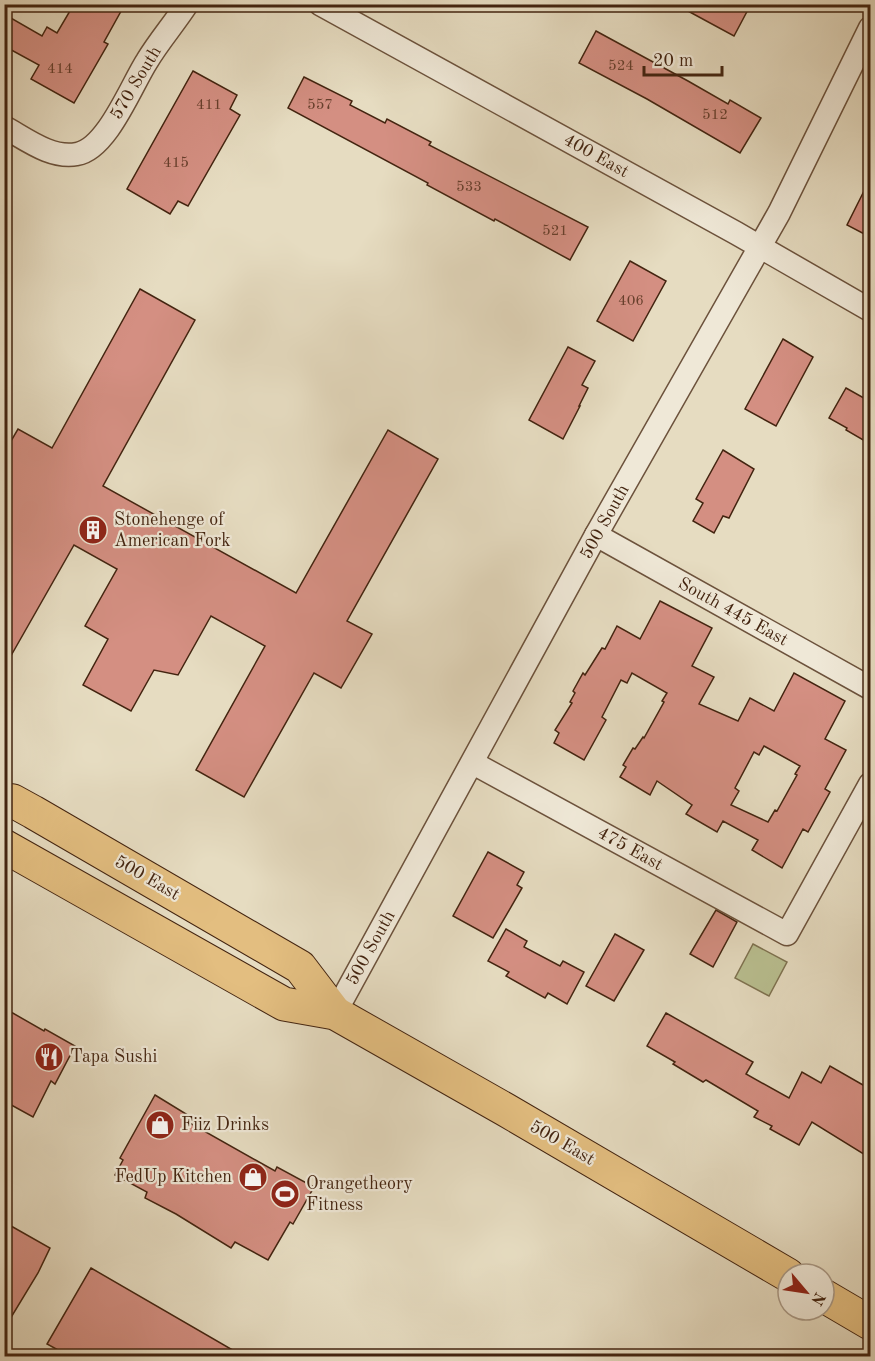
<svg xmlns="http://www.w3.org/2000/svg" width="875" height="1361" viewBox="0 0 875 1361" font-family="'Old Standard TT',serif">
<style>
.green{fill:#b9bf90;stroke:#7e7250;stroke-width:1.5}
.building{fill:#d48f82;stroke:#432410;stroke-width:1.5;fill-rule:evenodd}
.lines{fill:none;stroke-linecap:round;stroke-linejoin:round}
.minor-casing{stroke:#6c523c;stroke-width:25}
.primary-casing{stroke:#432410;stroke-width:35}
.minor{stroke:#efe8d7;stroke-width:22}
.primary{stroke:#e3be80;stroke-width:33}
.labels{text-anchor:middle;dominant-baseline:central;stroke-width:4.5;stroke-linejoin:round;paint-order:stroke}
.number-label{font-size:15px;fill:#673f2c}
.street-label{font-size:18px;fill:#432410;stroke:#efe8d7}
.poi-label{font-size:18px;fill:#432410;stroke:#efe8d7;text-anchor:start}
</style>
<rect width="100%" height="100%" fill="#e6dcc1"/>
<filter id="stains"><feTurbulence type="fractalNoise" baseFrequency=".00333" numOctaves="4"/><feColorMatrix values="0 0 0 0 .2 0 0 0 0 .09 0 0 0 0 .02 0 0 0 .5 -.17"/></filter>
<radialGradient id="worn" r=".72"><stop offset=".6" stop-color="#630" stop-opacity="0"/><stop offset="1" stop-color="#630" stop-opacity=".3"/></radialGradient>
<!-- green -->
<path class="green" d="M 753,944 L 787,962 L 769,996 L 735,978 Z"/>
<!-- building -->
<g class="building">
<path d="M 74,4 L 125,4 L 104,42 L 108,44 L 74,103 L 31,79 L 39,65 L 4,46 L 4,14 L 42,36 L 47,27 L 57,33 Z"/>
<path d="M 675,4 L 751,4 L 734,36 Z"/>
<path d="M 596,31 L 688,81 L 728,104 L 730,100 L 761,118 L 740,153 L 647,99 L 579,63 Z"/>
<path d="M 193,71 L 237,95 L 230,109 L 240,115 L 188,206 L 178,201 L 170,214 L 127,189 Z"/>
<path d="M 304,77 L 352,101 L 350,105 L 385,123 L 387,119 L 431,142 L 429,145 L 588,227 L 570,260 L 495,219 L 494,221 L 427,185 L 428,183 L 288,108 Z"/>
<path d="M 870,179 L 870,237 L 847,225 Z"/>
<path d="M 630,261 L 666,281 L 633,341 L 597,321 Z"/>
<path d="M 140,289 L 195,320 L 103,486 L 296,593 L 388,430 L 438,459 L 347,621 L 372,634 L 341,688 L 314,673 L 244,797 L 196,770 L 265,646 L 211,616 L 178,675 L 154,670 L 131,711 L 83,685 L 108,639 L 85,626 L 117,569 L 74,545 L 4,668 L 4,453 L 18,429 L 52,448 Z"/>
<path d="M 783,339 L 813,357 L 776,426 L 745,409 Z"/>
<path d="M 568,347 L 595,361 L 582,385 L 588,388 L 579,406 L 580,406 L 563,439 L 529,420 Z"/>
<path d="M 846,388 L 869,401 L 870,399 L 870,444 L 846,430 L 847,428 L 829,418 Z"/>
<path d="M 723,450 L 754,469 L 729,518 L 723,516 L 714,533 L 693,521 L 703,503 L 696,499 Z"/>
<path d="M 660,601 L 712,628 L 692,666 L 714,677 L 699,704 L 738,721 L 750,698 L 774,711 L 794,673 L 845,701 L 825,739 L 846,750 L 825,789 L 830,792 L 808,832 L 803,829 L 782,868 L 752,850 L 758,840 L 723,821 L 717,832 L 686,814 L 692,805 L 657,781 L 650,795 L 620,777 L 626,767 L 623,765 L 633,748 L 635,749 L 643,737 L 644,738 L 664,702 L 662,701 L 667,693 L 632,673 L 627,683 L 621,680 L 602,717 L 606,720 L 584,760 L 554,743 L 559,733 L 555,730 L 572,703 L 570,702 L 575,693 L 573,691 L 583,673 L 585,675 L 602,648 L 605,649 L 617,626 L 640,639 ZM 764,746 L 800,766 L 795,774 L 797,775 L 777,811 L 775,810 L 768,822 L 731,805 L 739,791 L 735,788 L 754,752 L 759,755 Z"/>
<path d="M 488,852 L 524,872 L 517,885 L 522,888 L 493,938 L 453,916 Z"/>
<path d="M 716,910 L 737,922 L 713,967 L 690,954 Z"/>
<path d="M 506,929 L 527,941 L 524,947 L 560,966 L 563,961 L 584,972 L 567,1004 L 548,993 L 545,998 L 506,976 L 509,972 L 488,961 Z"/>
<path d="M 615,934 L 644,950 L 614,1001 L 586,986 Z"/>
<path d="M 4,1008 L 44,1031 L 45,1029 L 75,1046 L 55,1084 L 51,1081 L 33,1117 L 4,1101 Z"/>
<path d="M 666,1013 L 753,1062 L 746,1074 L 789,1098 L 802,1072 L 821,1083 L 830,1066 L 870,1089 L 870,1158 L 812,1122 L 799,1145 L 770,1129 L 772,1126 L 754,1117 L 758,1111 L 706,1080 L 703,1082 L 673,1064 L 675,1062 L 647,1046 Z"/>
<path d="M 155,1095 L 191,1117 L 188,1122 L 275,1171 L 277,1167 L 314,1187 L 293,1224 L 290,1222 L 268,1260 L 235,1242 L 231,1248 L 176,1214 L 145,1198 L 147,1192 L 115,1175 L 123,1160 L 120,1158 Z"/>
<path d="M 4,1222 L 50,1248 L 38,1273 L 4,1329 Z"/>
<path d="M 91,1268 L 243,1356 L 69,1356 L 47,1344 Z"/>
</g>
<g class="lines">
<!-- minor casing -->
<g class="minor-casing">
<g id="minor">
<path d="M 320,4 L 736,233 L 870,310"/>
<path d="M 4,127 C 26,139 51,159 77,154 C 107,149 131,86 147,61 C 159,41 174,24 187,4"/>
<path d="M 596,535 L 870,688"/>
<path d="M 473,763 L 787,934 L 870,784"/>
<path d="M 335,1013 L 596,535 L 779,213 L 870,28"/>
</g>
</g>
<!-- primary casing -->
<g class="primary-casing">
<g id="primary">
<path d="M 4,800 L 13,801 L 33,812 L 300,967 L 335,1013"/>
<path d="M 4,846 L 284,1004 L 335,1013 L 506,1110 L 788,1275"/>
<path d="M 824,1296 L 870,1323"/>
</g>
</g>
<!-- minor -->
<use href="#minor" class="minor"/>
<!-- primary -->
<use href="#primary" class="primary"/>
</g>
<!-- icons -->
<defs>
<g id="building-disc" transform="scale(1.5)"><circle r="9.5" fill="#8f2418" stroke="#efe8d7"/><path d="M-4-6H4V6H1V3H-1V6H-4ZM-2.5-4.3h1.7v1.8h-1.7ZM.8-4.3h1.7v1.8H.8ZM-2.5-1h1.7V.8h-1.7ZM.8-1h1.7V.8H.8Z" fill="#fff"/></g>
<g id="restaurant-disc" transform="scale(1.5)"><circle r="9.5" fill="#8f2418" stroke="#efe8d7"/><path d="M-5-6h1v4h1v-4h1v4h1v-4h1v5L-1.5 .5V6h-2V.5L-5-1ZM5-6V6H3V1.5H1.5Q1.5-4 5-6Z" fill="#fff"/></g>
<g id="shop-disc" transform="scale(1.5)"><circle r="9.5" fill="#8f2418" stroke="#efe8d7"/><path d="M-5-2.5h2.3a2.7 3.5 0 0 1 5.4 0H5L5.5 6h-11ZM-1.5-2.5h3a1.5 2.3 0 0 0-3 0Z" fill="#fff"/></g>
<g id="stadium-disc" transform="scale(1.5)"><circle r="9.5" fill="#8f2418" stroke="#efe8d7"/><path d="M0-5a6.5 5 0 1 0 0 10a6.5 5 0 1 0 0-10ZM-3.5-1.8h7v3.6h-7Z" fill="#fff"/></g>
</defs>
<g fill-rule="evenodd">
<use href="#building-disc" x="93" y="530"/>
<use href="#restaurant-disc" x="49" y="1057"/>
<use href="#shop-disc" x="160" y="1125"/>
<use href="#shop-disc" x="253" y="1177"/>
<use href="#stadium-disc" x="285" y="1194"/>
</g>
<g class="labels">
<!-- number labels -->
<g class="number-label">
<text x="621" y="66">524</text>
<text x="60" y="69">414</text>
<text x="209" y="105">411</text>
<text x="320" y="105">557</text>
<text x="715" y="115">512</text>
<text x="176" y="163">415</text>
<text x="469" y="187">533</text>
<text x="555" y="231">521</text>
<text x="631" y="301">406</text>
</g>
<!-- street labels -->
<g class="street-label">
<text transform="translate(136 83) rotate(-59)">570 South</text>
<text transform="translate(596 156) rotate(29)">400 East</text>
<text transform="translate(605 522) rotate(-61)">500 South</text>
<text transform="translate(733 612) rotate(29)">South 445 East</text>
<text transform="translate(630 849) rotate(29)">475 East</text>
<text transform="translate(147 878) rotate(30)">500 East</text>
<text transform="translate(371 948) rotate(-61)">500 South</text>
<text transform="translate(562 1143) rotate(30)">500 East</text>
</g>
<!-- poi labels -->
<g class="poi-label">
<text x="114" y="520">Stonehenge of<tspan x="114" dy="21">American Fork</tspan></text>
<text x="70" y="1057">Tapa Sushi</text>
<text x="181" y="1125">Fiiz Drinks</text>
<text x="232" y="1177" text-anchor="end">FedUp Kitchen</text>
<text x="306" y="1184">Orangetheory<tspan x="306" dy="21">Fitness</tspan></text>
</g>
</g>
<!-- margin -->
<rect width="875" height="1361" fill="none" stroke="#e6dcc1" stroke-width="24"/>
<rect x="6" y="6" width="863" height="1349" fill="none" stroke="#432410" stroke-width="3"/>
<rect x="12" y="12" width="851" height="1337" fill="none" stroke="#432410" stroke-width="1.5"/>
<!-- north arrow -->
<g transform="translate(806 1292) rotate(119)"><circle r="28" fill="#efe8d7" stroke="#aa9a87" stroke-width="1.5"/>
<path d="M0-4.5L10 22L0 15L-10 22Z" fill="#8f2418"/>
<text y="-9" font-size="16" font-weight="bold" text-anchor="middle" fill="#432410">N</text>
</g>
<!-- scale -->
<path d="M644 66v9h78v-9" fill="none" stroke="#432410" stroke-width="3"/>
<text x="653" y="66" font-size="18" fill="#432410" stroke="#efe8d7" stroke-width="4.5" paint-order="stroke">20 m</text>
<rect width="100%" height="100%" filter="url(#stains)"/>
<rect width="100%" height="100%" fill="url(#worn)"/>
</svg>
